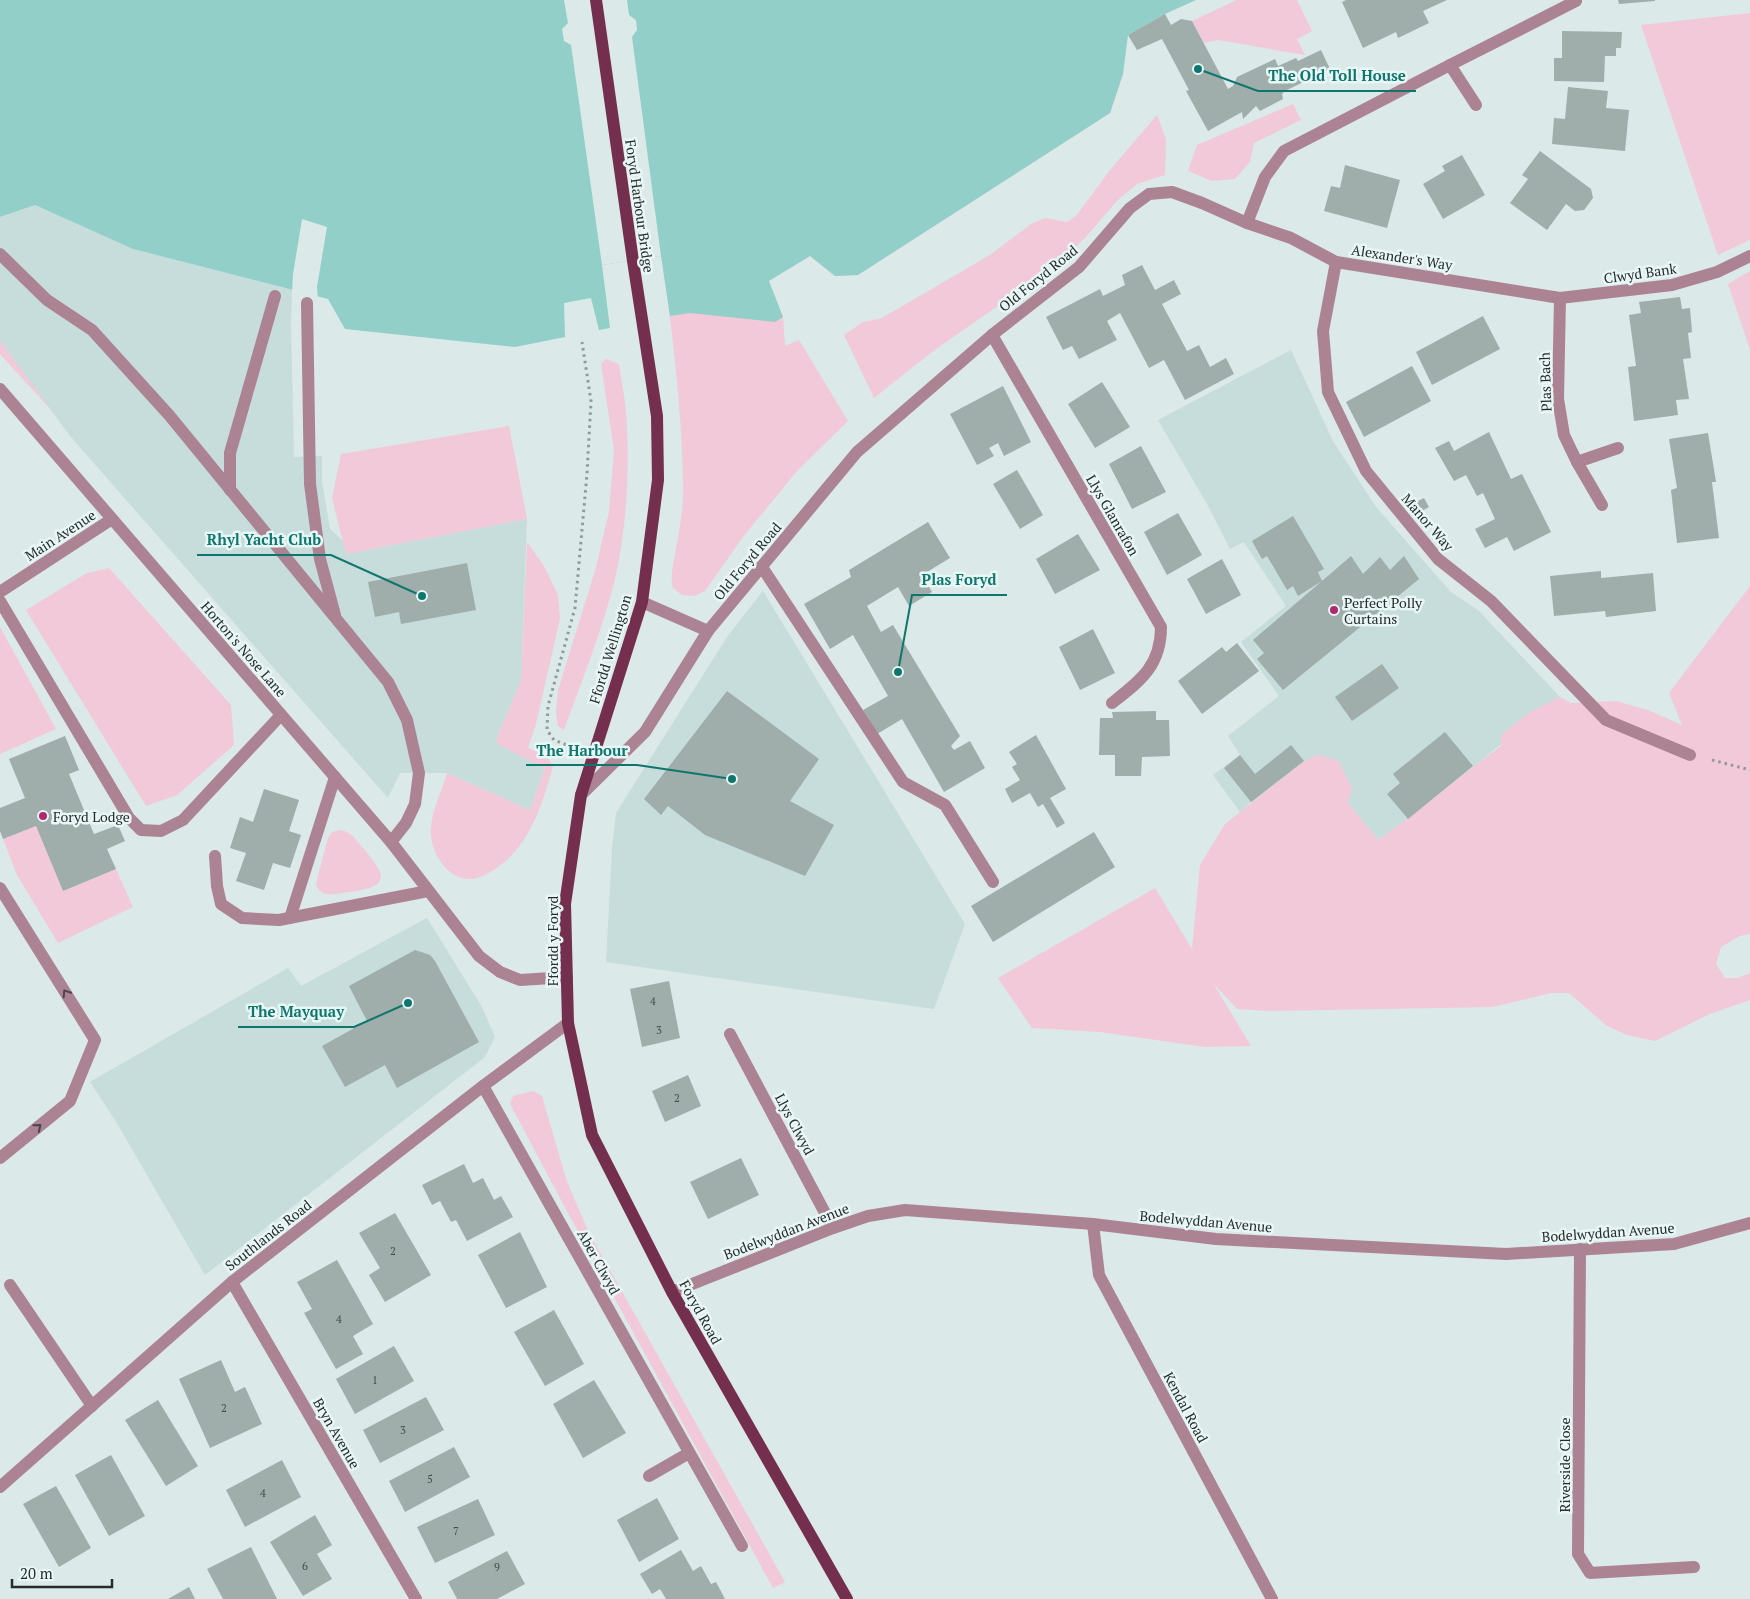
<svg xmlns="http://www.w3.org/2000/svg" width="1750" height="1599" viewBox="0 0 1750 1599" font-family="'PT Serif',serif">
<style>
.built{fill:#c6dddb}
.green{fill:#f2c9d8}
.water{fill:#92cfc9}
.pier{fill:#dbe9e8}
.building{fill:#9fadab}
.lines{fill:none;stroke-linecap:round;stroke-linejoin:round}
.path{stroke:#8f9a99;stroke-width:3;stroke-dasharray:2.5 4;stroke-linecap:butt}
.minor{stroke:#ac8392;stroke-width:12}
.major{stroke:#752f4e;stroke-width:12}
.oneway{stroke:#4e454a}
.poi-dot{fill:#b0296d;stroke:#e8f7f5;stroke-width:2}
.labels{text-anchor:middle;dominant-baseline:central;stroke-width:5;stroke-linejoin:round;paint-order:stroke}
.number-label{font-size:11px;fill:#444c4b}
.street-label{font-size:14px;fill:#262b2b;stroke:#e8f7f5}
.poi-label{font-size:14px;fill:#262b2b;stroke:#e8f7f5;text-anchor:start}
.leader{fill:none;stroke:#0f766e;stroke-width:2}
.callout-dot{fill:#0f766e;stroke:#e8f7f5;stroke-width:2}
.callout-label{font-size:15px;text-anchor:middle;font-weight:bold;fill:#0f766e;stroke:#e8f7f5;stroke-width:5;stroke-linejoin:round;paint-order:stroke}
</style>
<rect width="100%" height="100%" fill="#dbe9e8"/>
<!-- built -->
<g class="built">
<path d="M 35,205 L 133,249 L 292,290 L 291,323 L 294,457 L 322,456 L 322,482 L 330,529 L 343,541 L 346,554 L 527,519 L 521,681 L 497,737 L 545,768 L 530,810 L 447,773 L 400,773 L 388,798 L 70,436 L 0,341 L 0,217 Z"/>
<path d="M 1291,350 L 1333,441 L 1376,507 L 1451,592 L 1478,610 L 1560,697 L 1408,819 L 1378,840 L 1348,803 L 1251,802 L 1240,812 L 1213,775 L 1240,755 L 1228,736 L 1279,696 L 1241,642 L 1286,606 L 1244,542 L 1230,549 L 1207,504 L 1158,420 Z"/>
<path d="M 763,591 L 965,924 L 934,1009 L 606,962 L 612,849 L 616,813 L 727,637 Z"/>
<path d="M 427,918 L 482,1007 L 495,1037 L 485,1057 L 205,1275 L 115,1120 L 90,1082 L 288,968 L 301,986 Z"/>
</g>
<!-- green -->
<g class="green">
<path d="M 1237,0 L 1297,0 L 1312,31 L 1297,39 L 1305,55 L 1218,40 L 1204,43 L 1192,21 Z"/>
<path d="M 1750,13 L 1750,240 L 1718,255 L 1641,25 Z"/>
<path d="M 1123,74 L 1110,113 L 858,275 L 835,276 L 810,256 L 768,281 L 783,317 L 785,346 L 799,340 L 848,421 L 797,471 L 743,537 L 705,591 L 694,596 L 682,595 L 673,588 C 670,576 673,566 675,554 C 679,533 684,507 683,486 C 682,394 668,303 656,212 Z"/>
<path d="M 1293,104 L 1301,120 L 1254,143 L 1250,162 L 1235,179 L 1212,181 L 1188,171 L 1197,145 Z"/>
<path d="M 1157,115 L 1166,139 L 1165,175 L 1137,184 L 1117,201 L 1085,238 L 1056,265 L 932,352 L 874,398 L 844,335 L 863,322 L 882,318 L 990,255 L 1031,224 L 1045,218 L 1067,222 L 1076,216 L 1110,170 Z"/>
<path d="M 1750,271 L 1750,350 L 1728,284 Z"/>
<path d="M 0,341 L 52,411 L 0,354 Z"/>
<path d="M 606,359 L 619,364 C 621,380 625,396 626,413 C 630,467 627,526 615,579 C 602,631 582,680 564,730 L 558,726 L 556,713 L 558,690 L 595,571 L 609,512 L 614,450 L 601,364 Z"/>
<path d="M 509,426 L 527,519 L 346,554 L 332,498 L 341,454 Z"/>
<path d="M 527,542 L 544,566 L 558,595 L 560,618 L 536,724 L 528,748 L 546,755 L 553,766 C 544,799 533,835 508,859 C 499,867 484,878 472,879 C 447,881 429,851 431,828 C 432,810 442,791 447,773 L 530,810 L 545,768 L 497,744 L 497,737 L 521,681 Z"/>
<path d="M 109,568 L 231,705 L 234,745 L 177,795 L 146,806 L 26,610 L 87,573 Z"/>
<path d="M 1750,586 L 1750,934 L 1740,936 L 1721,947 L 1716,964 L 1725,978 L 1737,978 L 1750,973 L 1750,1000 L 1710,1014 L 1655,1041 L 1627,1035 L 1607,1026 L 1569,993 L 1551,993 L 1493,1007 L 1269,1011 L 1237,1009 L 1213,983 L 1251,1046 L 1205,1047 L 1100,1032 L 1032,1028 L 998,978 L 1155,888 L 1192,949 L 1200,865 L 1225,824 L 1304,761 L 1317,755 L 1338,760 L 1352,788 L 1348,803 L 1378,840 C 1421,811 1459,776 1501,746 L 1501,735 L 1528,713 L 1560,697 L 1571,703 L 1616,701 L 1648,710 L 1682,725 L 1669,693 Z"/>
<path d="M 0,627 L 56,729 L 0,754 Z"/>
<path d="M 36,826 L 63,891 L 116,869 L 133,907 L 58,943 L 17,875 L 3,839 Z"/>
<path d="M 339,830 C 350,830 356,840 363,848 C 386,875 392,887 349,892 C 341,893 330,896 323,893 C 319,891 317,887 316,884 L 328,838 L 332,832 Z"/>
<path d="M 533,1091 L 542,1096 L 566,1179 L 588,1231 L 785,1582 L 773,1588 L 569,1215 L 510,1104 L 513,1096 Z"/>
</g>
<!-- water -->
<path class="water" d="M 0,0 L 1196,0 L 1165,14 L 1128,35 L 1123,74 L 1110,113 L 858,275 L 835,276 L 810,256 L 769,281 L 783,317 L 775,322 L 690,313 L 670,316 L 661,256 L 602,265 L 610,328 L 599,330 L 591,298 L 564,303 L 565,337 L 515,347 L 345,329 L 328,299 L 133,249 L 35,205 L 0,217 Z"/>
<!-- pier -->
<g class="pier">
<path d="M 564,0 L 627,0 L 629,15 L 636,20 L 637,30 L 632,37 L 661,256 L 602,265 L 571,45 L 564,41 L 562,29 L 568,23 Z"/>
<path d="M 302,219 L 327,227 L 317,287 L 318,299 L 292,292 L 293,274 Z"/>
</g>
<!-- building -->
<g class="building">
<path d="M 1346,0 L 1447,0 L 1423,11 L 1429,23 L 1398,38 L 1396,32 L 1363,48 L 1342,2 Z"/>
<path d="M 1618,0 L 1655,0 L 1655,1 L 1619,4 Z"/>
<path d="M 1165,14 L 1171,25 L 1181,19 L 1192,21 L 1228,89 L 1233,86 L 1237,77 L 1275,59 L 1278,66 L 1296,58 L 1298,61 L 1321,50 L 1330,69 L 1285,91 L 1282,94 L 1283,99 L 1260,111 L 1256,106 L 1243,119 L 1242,112 L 1208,131 L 1186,91 L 1189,90 L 1162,39 L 1137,50 L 1128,35 Z"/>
<path d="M 1562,31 L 1622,32 L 1621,48 L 1616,48 L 1616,56 L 1605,56 L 1604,82 L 1554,81 L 1554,58 L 1562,58 Z"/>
<path d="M 1568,87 L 1608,91 L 1606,108 L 1629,110 L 1625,151 L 1552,144 L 1554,118 L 1565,119 Z"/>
<path d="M 1540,151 L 1591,189 L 1593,198 L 1584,210 L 1575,211 L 1566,204 L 1547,230 L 1510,203 L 1528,179 L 1522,175 Z"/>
<path d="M 1462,155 L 1485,195 L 1443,219 L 1423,184 L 1445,171 L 1442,166 Z"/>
<path d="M 1345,165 L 1400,180 L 1387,228 L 1324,211 L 1331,186 L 1340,188 Z"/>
<path d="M 1142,265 L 1155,290 L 1174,280 L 1181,294 L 1162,304 L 1187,351 L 1199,345 L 1210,367 L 1226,358 L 1234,374 L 1185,400 L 1164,360 L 1149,368 L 1120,313 L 1107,321 L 1117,340 L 1079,359 L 1072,346 L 1063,350 L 1046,317 L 1100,289 L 1103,296 L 1125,285 L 1122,275 Z"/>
<path d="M 1680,297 L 1682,309 L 1690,308 L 1692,332 L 1688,333 L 1691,358 L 1683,359 L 1689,399 L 1676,400 L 1678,415 L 1634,421 L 1628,367 L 1636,366 L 1629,315 L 1641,313 L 1639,302 Z"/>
<path d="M 1483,316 L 1500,349 L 1432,385 L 1416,352 Z"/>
<path d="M 1412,366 L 1431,401 L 1364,437 L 1346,402 Z"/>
<path d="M 1102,382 L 1130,427 L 1095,448 L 1068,404 Z"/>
<path d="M 1003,386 L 1031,442 L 1004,456 L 998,443 L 989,448 L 994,456 L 977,465 L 950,414 Z"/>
<path d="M 1489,432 L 1511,479 L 1522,474 L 1551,532 L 1514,551 L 1507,537 L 1485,548 L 1475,529 L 1495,519 L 1483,493 L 1477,496 L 1466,475 L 1454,481 L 1435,448 L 1449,441 L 1454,451 Z"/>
<path d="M 1708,433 L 1716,482 L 1712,482 L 1719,538 L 1677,543 L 1671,490 L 1677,488 L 1669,439 Z"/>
<path d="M 1141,446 L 1166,492 L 1132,509 L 1109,464 Z"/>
<path d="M 1017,470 L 1043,515 L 1020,529 L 993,484 Z"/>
<path d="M 1424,498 L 1429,507 L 1422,511 L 1416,502 Z"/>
<path d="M 1178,513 L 1202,555 L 1167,575 L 1144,532 Z"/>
<path d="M 1293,516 L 1324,569 L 1318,572 L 1322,581 L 1351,556 L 1363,574 L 1380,557 L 1390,570 L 1404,556 L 1419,579 L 1283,690 L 1257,659 L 1264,653 L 1253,640 L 1322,581 L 1298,596 L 1293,586 L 1287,590 L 1267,556 L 1262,559 L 1252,541 Z"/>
<path d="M 928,522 L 950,558 L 922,575 L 932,592 L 909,606 L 898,587 L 867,606 L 881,632 L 893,625 L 960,736 L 951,746 L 954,750 L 970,741 L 985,768 L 944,792 L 902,719 L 877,734 L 863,710 L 888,696 L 853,635 L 830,649 L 804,604 L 851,577 L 849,570 Z"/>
<path d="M 1078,534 L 1100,570 L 1055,594 L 1036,559 Z"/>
<path d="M 1222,559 L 1241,595 L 1206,614 L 1187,579 Z"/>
<path d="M 467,563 L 476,610 L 401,624 L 399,612 L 375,617 L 368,582 Z"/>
<path d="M 1601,571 L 1601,578 L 1653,573 L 1656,611 L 1606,617 L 1605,611 L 1554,616 L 1550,576 Z"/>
<path d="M 1093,629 L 1115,673 L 1080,690 L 1059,647 Z"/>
<path d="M 1237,643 L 1259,671 L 1202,714 L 1178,681 L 1222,647 L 1226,652 Z"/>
<path d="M 1382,664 L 1399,688 L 1352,721 L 1335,697 Z"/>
<path d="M 727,691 L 819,759 L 790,801 L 834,825 L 805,876 L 705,835 L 668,806 L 661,815 L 644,799 Z"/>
<path d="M 1156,711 L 1156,720 L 1169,720 L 1170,756 L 1142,757 L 1141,776 L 1115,776 L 1115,755 L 1099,755 L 1100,718 L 1113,718 L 1112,712 Z"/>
<path d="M 1445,732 L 1473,766 L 1408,819 L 1387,794 L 1400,783 L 1393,774 Z"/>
<path d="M 1036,735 L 1066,789 L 1050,798 L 1065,823 L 1057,828 L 1043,804 L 1038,807 L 1030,793 L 1012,803 L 1005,789 L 1020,780 L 1012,767 L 1017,764 L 1009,752 Z"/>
<path d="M 65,736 L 79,770 L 69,774 L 94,834 L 118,825 L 125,841 L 107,849 L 116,869 L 63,891 L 36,826 L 3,839 L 0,831 L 0,808 L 25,798 L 9,759 Z"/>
<path d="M 1291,745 L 1304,761 L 1251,802 L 1224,768 L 1240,755 L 1255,774 Z"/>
<path d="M 264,789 L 299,800 L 289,831 L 301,835 L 290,868 L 273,863 L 264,890 L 236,881 L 246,853 L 230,848 L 240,817 L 253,822 Z"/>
<path d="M 1094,832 L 1115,867 L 993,942 L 971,906 Z"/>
<path d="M 415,950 L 430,955 L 435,961 L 479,1042 L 397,1088 L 385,1065 L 345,1087 L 322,1046 L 367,1021 L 349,986 Z"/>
<path d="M 669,981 L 680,1038 L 642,1047 L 630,989 Z"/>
<path d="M 688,1075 L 701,1106 L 665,1122 L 652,1091 Z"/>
<path d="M 741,1158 L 759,1195 L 708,1219 L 690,1182 Z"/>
<path d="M 464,1164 L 473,1183 L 483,1178 L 494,1200 L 501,1196 L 513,1217 L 467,1241 L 456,1220 L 451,1222 L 440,1201 L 432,1205 L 422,1185 Z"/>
<path d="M 395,1213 L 431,1275 L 385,1302 L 369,1275 L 380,1268 L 359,1233 Z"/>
<path d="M 520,1232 L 547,1287 L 506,1308 L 478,1255 Z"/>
<path d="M 337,1260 L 373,1324 L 353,1336 L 363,1354 L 336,1369 L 304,1313 L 312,1309 L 297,1282 Z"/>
<path d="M 554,1310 L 584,1364 L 545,1386 L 514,1332 Z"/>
<path d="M 394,1346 L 414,1381 L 355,1414 L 336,1379 Z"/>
<path d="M 221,1360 L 235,1392 L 245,1387 L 262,1424 L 210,1448 L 179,1379 Z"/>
<path d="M 594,1380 L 626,1433 L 583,1458 L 553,1404 Z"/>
<path d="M 426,1397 L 444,1430 L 380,1463 L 363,1430 Z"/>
<path d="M 158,1400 L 198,1466 L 166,1486 L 125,1420 Z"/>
<path d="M 454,1447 L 470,1477 L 405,1512 L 389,1481 Z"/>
<path d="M 111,1455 L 145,1516 L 109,1536 L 75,1475 Z"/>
<path d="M 282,1460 L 301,1497 L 245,1527 L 226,1490 Z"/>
<path d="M 56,1486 L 91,1548 L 59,1567 L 23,1504 Z"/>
<path d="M 657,1498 L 679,1539 L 639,1562 L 617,1520 Z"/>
<path d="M 478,1499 L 495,1535 L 435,1563 L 417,1527 Z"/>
<path d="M 315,1515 L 332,1545 L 317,1554 L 332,1579 L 303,1596 L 270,1542 Z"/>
<path d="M 251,1547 L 277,1599 L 223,1599 L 207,1569 Z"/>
<path d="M 681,1550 L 693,1571 L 701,1566 L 711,1584 L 716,1582 L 725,1599 L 666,1599 L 660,1589 L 652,1594 L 640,1574 Z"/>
<path d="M 507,1551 L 525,1584 L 497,1599 L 457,1599 L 448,1582 Z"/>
<path d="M 189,1587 L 195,1599 L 168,1599 Z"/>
</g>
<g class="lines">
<!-- path -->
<g class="path">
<path d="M 572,747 L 554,740 L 547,730 L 548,706 L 575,608 L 587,474 L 591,401 L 582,342"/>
<path d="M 1712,760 L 1750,770"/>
</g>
<!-- minor -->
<g class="minor">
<path d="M 1450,65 L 1476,105"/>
<path d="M 1247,223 L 1265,177 L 1284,151 L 1450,65 L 1576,1"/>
<path d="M 0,254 L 47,300 L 92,330 L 169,415 L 388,682 L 407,720 L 419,773 L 415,804 L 406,823 L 391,842"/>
<path d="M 1336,262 L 1323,331 L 1328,392 L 1366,471 L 1438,559 L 1491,601 L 1606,720 L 1690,755"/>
<path d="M 1560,298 L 1558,399 L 1564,435 L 1577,462 L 1618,448"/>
<path d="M 307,303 L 310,484 L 320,559 L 335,615"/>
<path d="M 992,335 L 1161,627 C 1161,666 1140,681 1112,703"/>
<path d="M 0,389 L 391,842 L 479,956 L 500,972 L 520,980 L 567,977"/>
<path d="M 1577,462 L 1602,505"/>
<path d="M 230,490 L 230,453 L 275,296"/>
<path d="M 762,567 L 903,782 L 945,805 L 993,882"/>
<path d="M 0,592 L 112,519"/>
<path d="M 0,601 L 129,818 L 141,830 L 161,831 L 183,820 L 281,715"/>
<path d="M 642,602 L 708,631"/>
<path d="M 581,795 L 645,732 L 708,631 L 857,452 L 992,335 L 1079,267 L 1130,208 L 1149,194 L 1172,192 L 1202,203 L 1247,223 L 1291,238 L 1336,262 L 1560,298 L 1672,285 L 1717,272 L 1750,256"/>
<path d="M 215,856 L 217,886 L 221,904 L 242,918 L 279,920 L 428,891"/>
<path d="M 0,888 L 95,1040 L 70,1101 L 0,1158"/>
<path d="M 290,918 L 335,777"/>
<path d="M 730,1034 L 833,1228"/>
<path d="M 483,1086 L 742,1546"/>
<path d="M 1093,1224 L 1099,1275 L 1272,1599"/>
<path d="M 1580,1249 L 1578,1554 L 1590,1573 L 1694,1567"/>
<path d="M 232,1282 L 416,1599"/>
<path d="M 10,1285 L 92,1406"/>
<path d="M 672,1292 L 833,1228 L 868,1216 L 905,1210 L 1093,1224 L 1216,1239 L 1506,1254 L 1674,1244 L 1750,1223"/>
<path d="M 649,1476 L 689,1453"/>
<path d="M 0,1487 L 232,1282 L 483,1086 L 568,1023"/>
</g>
<!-- major -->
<path class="major" d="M 596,0 L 633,261 L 657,416 L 658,480 L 642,602 L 581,795 L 565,904 L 568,1023 L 592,1135 L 672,1292 L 847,1599"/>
</g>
<!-- one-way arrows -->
<defs><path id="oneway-chevron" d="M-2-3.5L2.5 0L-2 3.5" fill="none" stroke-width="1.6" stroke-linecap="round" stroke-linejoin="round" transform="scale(1.25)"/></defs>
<g class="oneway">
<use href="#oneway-chevron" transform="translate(66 993) rotate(-122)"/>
<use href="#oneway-chevron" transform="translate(38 1127) rotate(-39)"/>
</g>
<!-- markers -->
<g class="poi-dot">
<circle cx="1334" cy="610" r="5"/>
<circle cx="43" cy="816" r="5"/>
</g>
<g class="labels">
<!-- number labels -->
<g class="number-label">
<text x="653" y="1001">4</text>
<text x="659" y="1030">3</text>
<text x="677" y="1098">2</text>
<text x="393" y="1251">2</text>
<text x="339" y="1319">4</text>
<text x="375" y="1380">1</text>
<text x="224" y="1408">2</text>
<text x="403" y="1430">3</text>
<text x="430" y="1479">5</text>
<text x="263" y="1493">4</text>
<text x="456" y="1531">7</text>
<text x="305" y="1566">6</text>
<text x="497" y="1567">9</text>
</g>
<!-- street labels -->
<g class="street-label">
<text transform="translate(640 206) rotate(82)">Foryd Harbour Bridge</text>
<text transform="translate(1402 257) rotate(9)">Alexander's Way</text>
<text transform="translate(1640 273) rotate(-8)">Clwyd Bank</text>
<text transform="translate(1038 278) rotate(-39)">Old Foryd Road</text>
<text transform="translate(1545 382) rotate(-92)">Plas Bach</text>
<text transform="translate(1113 515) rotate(60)">Llys Glanrafon</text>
<text transform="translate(1428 522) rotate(49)">Manor Way</text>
<text transform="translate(60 535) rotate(-33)">Main Avenue</text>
<text transform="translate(747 561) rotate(-50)">Old Foryd Road</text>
<text transform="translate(244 649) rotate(49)">Horton's Nose Lane</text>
<text transform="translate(610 649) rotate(-73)">Ffordd Wellington</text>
<text transform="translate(552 941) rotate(-90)">Ffordd y Foryd</text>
<text transform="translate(795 1124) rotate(62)">Llys Clwyd</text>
<text transform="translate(1206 1221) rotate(5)">Bodelwyddan Avenue</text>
<text transform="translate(786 1231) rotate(-21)">Bodelwyddan Avenue</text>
<text transform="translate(1608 1232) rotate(-4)">Bodelwyddan Avenue</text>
<text transform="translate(268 1235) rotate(-38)">Southlands Road</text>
<text transform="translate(599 1262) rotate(61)">Aber Clwyd</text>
<text transform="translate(701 1312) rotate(61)">Foryd Road</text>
<text transform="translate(1186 1407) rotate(62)">Kendal Road</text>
<text transform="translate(337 1433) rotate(60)">Bryn Avenue</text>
<text transform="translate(1564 1465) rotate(-90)">Riverside Close</text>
</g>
<!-- poi labels -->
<g class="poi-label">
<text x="1344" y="602">Perfect Polly<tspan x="1344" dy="16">Curtains</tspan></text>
<text x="53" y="816">Foryd Lodge</text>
</g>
</g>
<!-- callouts -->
<path class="leader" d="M1198 69L1258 91H1416M422 596L331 555H197M898 672L912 595H1007M732 779L637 765H526M408 1003L354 1027H238"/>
<g class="callout-dot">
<circle cx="1198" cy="69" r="5"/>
<circle cx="422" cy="596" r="5"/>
<circle cx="898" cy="672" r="5"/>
<circle cx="732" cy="779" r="5"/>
<circle cx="408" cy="1003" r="5"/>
</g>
<g class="callout-label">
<text x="1337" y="81">The Old Toll House</text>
<text x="264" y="545">Rhyl Yacht Club</text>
<text x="959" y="585">Plas Foryd</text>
<text x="582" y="756">The Harbour</text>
<text x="296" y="1017">The Mayquay</text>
</g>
<!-- scale -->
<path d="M12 1579v8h100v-8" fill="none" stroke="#262b2b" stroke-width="2.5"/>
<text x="20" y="1579" font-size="15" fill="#262b2b" stroke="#e8f7f5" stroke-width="4" paint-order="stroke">20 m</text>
</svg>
